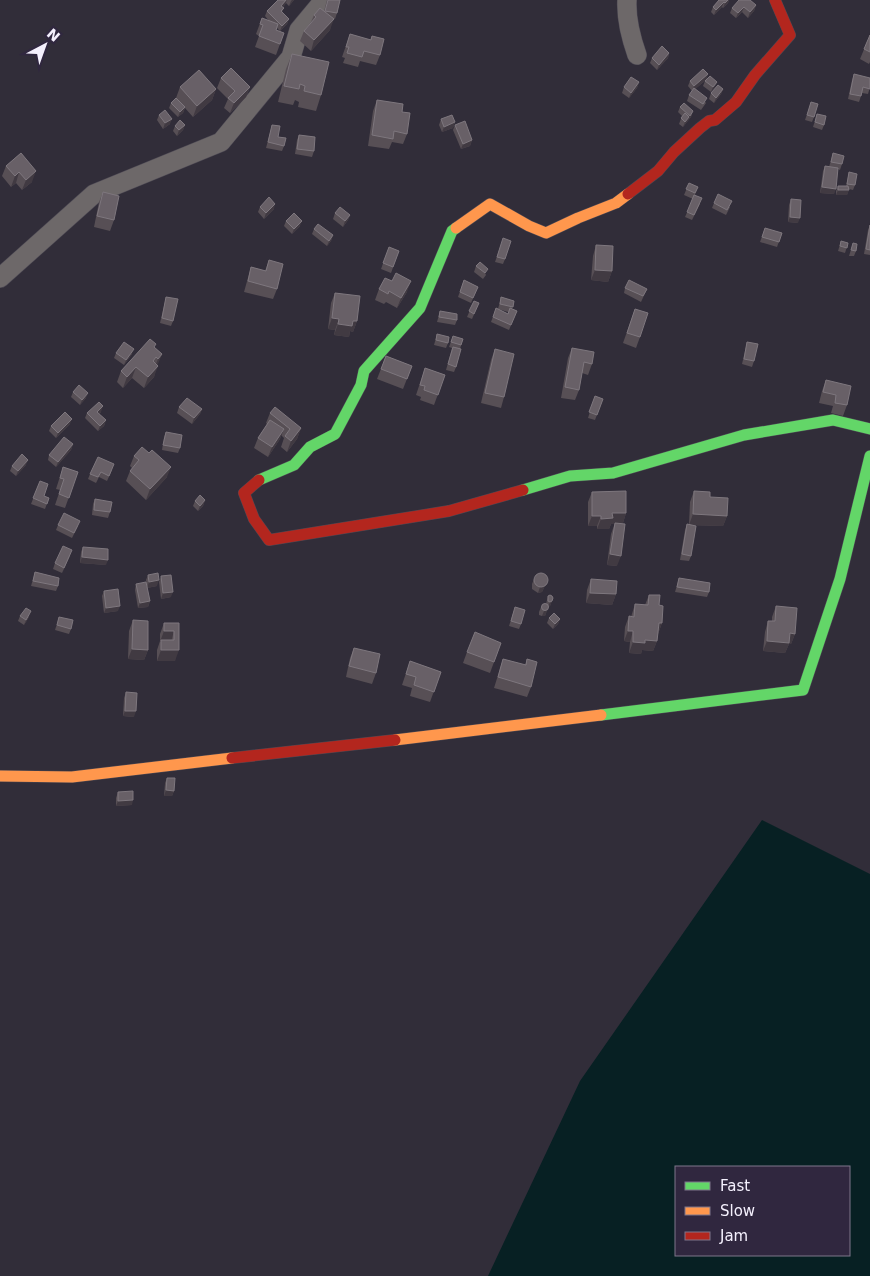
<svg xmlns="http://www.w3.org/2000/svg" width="870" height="1276" viewBox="0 0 870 1276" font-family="'DejaVu Sans',sans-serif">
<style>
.water{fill:#072023;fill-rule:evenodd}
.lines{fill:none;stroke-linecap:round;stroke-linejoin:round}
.street-casing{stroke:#4d4954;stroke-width:20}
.fast-casing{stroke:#4d4954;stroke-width:12}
.slow-casing{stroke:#4d4954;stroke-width:12}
.jam-casing{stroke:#4d4954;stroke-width:12}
.street{stroke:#6d6869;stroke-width:19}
.fast{stroke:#63d668;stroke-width:11}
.slow{stroke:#ff974d;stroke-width:11}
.jam{stroke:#b3261e;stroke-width:11}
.wall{fill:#574f55}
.shaded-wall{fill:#413a42}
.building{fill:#686067;stroke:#7e777e}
</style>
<rect width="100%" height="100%" fill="#312d39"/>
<!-- water -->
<path class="water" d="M 762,820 L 870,874 L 870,1276 L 488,1276 L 580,1081 ZM 676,1167 L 849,1167 L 849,1255 L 676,1255 Z"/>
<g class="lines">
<!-- street casing -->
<g class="street-casing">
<g id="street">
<path d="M 627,0 C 626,18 631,38 637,55"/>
<path d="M 0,278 L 94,194 L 221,142 L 291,57 L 299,30 L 324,0"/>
</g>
</g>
<!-- fast casing -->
<g class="fast-casing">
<g id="fast">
<path d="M 259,480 L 294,465 L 310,447 L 335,434 L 361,385 L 364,371 L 420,308 L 452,231 L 456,228"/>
<path d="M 523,490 L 570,476 L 613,473 L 744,435 L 833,420 L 870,429"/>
<path d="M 601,715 L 803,690 L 840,579 L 870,456"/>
</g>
</g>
<!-- slow casing -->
<g class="slow-casing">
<g id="slow">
<path d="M 456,228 L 490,204 L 529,226 L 546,233 L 578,218 L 616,203 L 628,194"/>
<path d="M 395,740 L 601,715"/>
<path d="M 0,776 L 72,777 L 232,758"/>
</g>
</g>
<!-- jam casing -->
<g class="jam-casing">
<g id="jam">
<path d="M 628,194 L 658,171 L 674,152 L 700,128 L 709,121 L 715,120 L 736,102 L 755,75 L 790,35 L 775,0"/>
<path d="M 259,480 L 244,493 L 254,519 L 269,540 L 449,511 L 523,490"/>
<path d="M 232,758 L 395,740"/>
</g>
</g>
<!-- street -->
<use href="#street" class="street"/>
<!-- fast -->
<use href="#fast" class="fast"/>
<!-- slow -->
<use href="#slow" class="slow"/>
<!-- jam -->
<use href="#jam" class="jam"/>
</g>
<!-- wall -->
<g class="wall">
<path d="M 278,0 L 294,0 L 289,6 L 286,3 L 283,7 L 284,8 L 282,12 L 289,19 L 287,24 L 280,31 L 277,28 L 276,30 L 284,33 L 276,55 L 255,47 L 259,36 L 256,34 L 262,18 L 269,21 L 265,16 L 267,11 Z"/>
<path d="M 327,0 L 340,0 L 337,13 L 335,19 L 332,18 L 330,30 L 311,51 L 300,41 L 304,31 L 311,22 L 314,15 L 324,11 Z"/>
<path d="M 719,0 L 729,0 L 728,3 L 723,8 L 722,7 L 714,15 L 711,12 L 713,7 Z"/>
<path d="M 756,5 L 754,11 L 748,18 L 742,12 L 736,18 L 730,13 L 732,8 Z"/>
<path d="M 350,34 L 370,40 L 372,36 L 380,55 L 376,65 L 360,61 L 358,67 L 343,63 L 345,58 L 342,57 Z"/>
<path d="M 870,35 L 870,62 L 869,64 L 860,59 Z"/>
<path d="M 669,53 L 668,58 L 657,70 L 650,63 L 652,58 Z"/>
<path d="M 292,54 L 321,95 L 316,111 L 298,107 L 299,102 L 295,100 L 293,105 L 278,102 L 286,69 Z"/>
<path d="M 708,74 L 706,80 L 695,89 L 706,103 L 701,110 L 687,101 L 689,95 L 692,91 L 688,86 L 690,81 Z"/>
<path d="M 854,74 L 870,87 L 868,94 L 862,93 L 859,102 L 848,99 L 852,80 Z"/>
<path d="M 221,78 L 250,87 L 246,97 L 230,113 L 224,108 L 228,99 L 217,88 Z"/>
<path d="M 705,81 L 717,82 L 711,92 L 703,86 Z"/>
<path d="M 639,82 L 637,88 L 629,98 L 622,93 L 624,87 Z"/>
<path d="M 180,87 L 216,89 L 212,100 L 193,117 L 185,108 L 183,113 L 178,117 L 169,108 L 171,103 L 176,98 Z"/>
<path d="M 723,89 L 721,94 L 714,103 L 709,99 L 711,93 Z"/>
<path d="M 377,100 L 402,112 L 407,134 L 403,144 L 392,142 L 389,149 L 368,146 L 373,111 Z"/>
<path d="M 811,102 L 814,117 L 812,122 L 805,120 Z"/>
<path d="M 680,107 L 693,111 L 691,117 L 683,127 L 679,124 L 682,116 L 678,112 Z"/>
<path d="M 817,114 L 824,125 L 822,130 L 813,127 Z"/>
<path d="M 159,115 L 170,124 L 163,129 L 157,120 Z"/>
<path d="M 441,119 L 455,122 L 453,128 L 442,132 L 439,125 Z"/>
<path d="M 185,125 L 183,130 L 177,136 L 173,131 L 175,126 Z"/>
<path d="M 272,125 L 278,137 L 284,146 L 282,151 L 266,148 Z"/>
<path d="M 455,125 L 472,140 L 470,146 L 461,149 L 453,130 Z"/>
<path d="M 299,135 L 314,151 L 312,157 L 295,154 L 297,140 Z"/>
<path d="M 21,153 L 32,182 L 22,190 L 16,183 L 11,187 L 2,176 L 6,166 Z"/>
<path d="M 833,153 L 842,164 L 840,170 L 838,169 L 834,194 L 820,193 L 823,171 L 825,166 L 829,167 Z"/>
<path d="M 849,172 L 855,185 L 853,190 L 849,189 L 847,195 L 836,195 L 836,191 L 838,186 L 846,186 Z"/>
<path d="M 689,183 L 698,187 L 695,195 L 700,204 L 692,220 L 685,217 L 693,199 L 684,195 Z"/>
<path d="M 103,192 L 114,220 L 110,231 L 94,227 L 99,202 Z"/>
<path d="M 791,199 L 798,223 L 788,222 L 789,205 Z"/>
<path d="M 714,203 L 730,207 L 726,215 L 712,208 Z"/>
<path d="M 260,207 L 274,209 L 264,219 L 258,212 Z"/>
<path d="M 335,213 L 350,215 L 348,220 L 343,227 L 333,219 Z"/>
<path d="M 286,221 L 300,226 L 292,234 L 284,226 Z"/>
<path d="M 870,225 L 870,255 L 864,254 L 868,230 Z"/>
<path d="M 765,228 L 782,233 L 777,247 L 760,242 Z"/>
<path d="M 314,229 L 333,235 L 331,241 L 327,246 L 312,234 Z"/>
<path d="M 841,241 L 848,243 L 845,253 L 838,251 Z"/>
<path d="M 853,243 L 856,251 L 854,256 L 849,256 Z"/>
<path d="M 501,244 L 505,259 L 503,264 L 495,262 Z"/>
<path d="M 596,245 L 612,271 L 608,282 L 591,280 L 593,256 Z"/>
<path d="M 389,247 L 399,251 L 391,273 L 381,269 Z"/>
<path d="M 269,260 L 277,289 L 273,299 L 244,292 L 251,267 L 265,271 Z"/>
<path d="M 480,262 L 486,275 L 483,279 L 474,272 L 476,266 Z"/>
<path d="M 464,280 L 478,287 L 471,303 L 458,297 Z"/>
<path d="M 625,288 L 647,289 L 641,302 L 624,293 Z"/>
<path d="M 379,289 L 407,292 L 397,308 L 386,302 L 384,304 L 375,300 Z"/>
<path d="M 335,293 L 357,321 L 353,332 L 350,331 L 349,337 L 334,335 L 335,330 L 328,329 L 331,303 Z"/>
<path d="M 166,297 L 173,321 L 171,326 L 160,323 Z"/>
<path d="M 501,297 L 514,301 L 512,309 L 517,311 L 509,330 L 491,322 L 496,308 L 508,314 L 508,312 L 498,309 Z"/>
<path d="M 474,301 L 479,303 L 472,319 L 467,317 Z"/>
<path d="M 635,309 L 640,337 L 636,348 L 623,343 Z"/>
<path d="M 440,311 L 457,320 L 455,325 L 437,322 Z"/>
<path d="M 437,334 L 448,343 L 446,348 L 434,345 Z"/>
<path d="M 453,336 L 463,339 L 460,349 L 456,367 L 454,372 L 446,370 L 452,348 L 449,347 Z"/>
<path d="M 747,342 L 754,361 L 752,367 L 742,364 Z"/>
<path d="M 155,348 L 162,354 L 157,365 L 154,377 L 144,388 L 132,378 L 123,388 L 117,382 L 121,371 Z"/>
<path d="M 572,348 L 592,364 L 588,375 L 582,373 L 579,390 L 575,400 L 561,398 L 568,358 Z"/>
<path d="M 495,349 L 504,397 L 501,408 L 481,403 L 491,360 Z"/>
<path d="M 116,353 L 132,354 L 124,365 L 114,358 Z"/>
<path d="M 386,356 L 412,366 L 403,389 L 377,379 Z"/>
<path d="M 425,368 L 445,375 L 434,405 L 420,400 L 421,397 L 416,395 Z"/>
<path d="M 826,380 L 847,405 L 843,416 L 831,413 L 833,406 L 819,403 L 822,391 Z"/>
<path d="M 73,392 L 86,398 L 80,405 L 71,397 Z"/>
<path d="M 595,396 L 603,399 L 595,420 L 588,418 Z"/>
<path d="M 179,407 L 202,409 L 200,414 L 192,424 L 177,413 Z"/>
<path d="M 101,412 L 99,414 L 106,420 L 104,426 L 98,431 L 85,418 L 87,413 Z"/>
<path d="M 270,413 L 301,428 L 297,439 L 287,452 L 281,447 L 284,438 L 281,435 L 280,439 L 268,457 L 254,448 L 258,438 L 267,424 L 266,423 Z"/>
<path d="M 70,424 L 56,438 L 49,431 L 51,426 Z"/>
<path d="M 166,432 L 180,448 L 178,453 L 162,450 L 164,437 Z"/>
<path d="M 73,444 L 71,450 L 56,467 L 48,460 L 49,455 Z"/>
<path d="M 134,456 L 167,477 L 146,500 L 126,481 L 130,471 L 132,468 L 130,466 Z"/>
<path d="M 26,465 L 16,476 L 10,471 L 12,466 Z"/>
<path d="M 63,467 L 78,472 L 65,508 L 55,505 L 60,490 L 56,489 Z"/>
<path d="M 112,470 L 107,481 L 99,477 L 96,483 L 88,479 L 90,474 Z"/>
<path d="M 40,481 L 44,496 L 49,498 L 45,509 L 31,504 Z"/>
<path d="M 694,491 L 710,497 L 727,516 L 723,526 L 689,525 L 690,502 Z"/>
<path d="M 592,492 L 626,513 L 623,523 L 618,523 L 617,566 L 607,565 L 611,534 L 615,523 L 611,524 L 609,529 L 597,529 L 597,526 L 588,526 L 588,502 Z"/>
<path d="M 95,499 L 110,512 L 108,518 L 92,515 L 93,504 Z"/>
<path d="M 205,500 L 203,506 L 198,511 L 193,506 L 195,501 Z"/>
<path d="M 687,524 L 691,556 L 689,561 L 680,560 L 685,530 Z"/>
<path d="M 58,525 L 78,526 L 72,538 L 56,530 Z"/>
<path d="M 83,547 L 106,565 L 80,563 L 81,552 Z"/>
<path d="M 70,556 L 62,573 L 53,569 L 55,563 Z"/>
<path d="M 35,572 L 58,586 L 56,591 L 31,586 Z"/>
<path d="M 148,575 L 157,586 L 147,588 L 146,580 Z"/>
<path d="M 161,576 L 171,597 L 161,599 L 159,582 Z"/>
<path d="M 679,578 L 709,592 L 707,597 L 675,592 Z"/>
<path d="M 534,579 L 547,581 L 542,592 L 538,593 L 532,589 L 532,584 Z"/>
<path d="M 591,579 L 616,594 L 612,605 L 586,603 L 587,590 Z"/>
<path d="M 136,584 L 150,601 L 148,607 L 138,608 L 135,590 Z"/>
<path d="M 104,591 L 118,611 L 104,613 L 102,596 Z"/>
<path d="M 649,595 L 659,605 L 662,623 L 658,634 L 657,641 L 653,651 L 642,650 L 641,654 L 629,653 L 630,642 L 624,641 L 625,627 L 629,616 L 631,617 L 635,604 L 645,605 Z"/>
<path d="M 548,596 L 553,598 L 550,606 L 548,607 L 545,616 L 542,616 L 539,615 L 539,612 L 541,607 L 546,604 Z"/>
<path d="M 776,606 L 795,634 L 791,644 L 789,644 L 785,653 L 763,651 L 765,632 L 768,621 L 772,621 L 772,617 Z"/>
<path d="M 515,607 L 521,624 L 519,629 L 509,626 Z"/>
<path d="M 20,616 L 29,617 L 24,625 L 18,621 Z"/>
<path d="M 59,617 L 71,629 L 69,634 L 55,630 Z"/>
<path d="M 549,618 L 560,619 L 558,624 L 553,629 L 547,623 Z"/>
<path d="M 133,620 L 148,650 L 144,660 L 128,659 L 129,631 Z"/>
<path d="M 164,623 L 179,623 L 175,661 L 157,661 L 157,650 L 160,641 L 160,634 Z"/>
<path d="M 501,643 L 490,673 L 463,663 L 467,652 Z"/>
<path d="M 354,648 L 376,673 L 372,684 L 346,677 L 350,658 Z"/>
<path d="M 503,659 L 525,665 L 527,659 L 531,687 L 527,697 L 494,688 Z"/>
<path d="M 410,661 L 441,672 L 430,702 L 410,696 L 412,688 L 402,685 Z"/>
<path d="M 126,692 L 134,717 L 123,716 L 124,698 Z"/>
<path d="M 167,778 L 174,791 L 172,796 L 164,796 L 165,783 Z"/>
<path d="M 118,792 L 132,805 L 116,806 L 116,798 Z"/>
</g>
<!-- shaded-wall -->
<g class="shaded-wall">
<path d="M 287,0 L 285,5 L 279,11 L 281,6 Z"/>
<path d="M 292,0 L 294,0 L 289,6 L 291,1 Z"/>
<path d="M 728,0 L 729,0 L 728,3 L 723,8 L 725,3 Z"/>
<path d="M 724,2 L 722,7 L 714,15 L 716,10 Z"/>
<path d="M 756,5 L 754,11 L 748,18 L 750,12 Z"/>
<path d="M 744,7 L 742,12 L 736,18 L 738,13 Z"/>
<path d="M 289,19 L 287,24 L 280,31 L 282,26 Z"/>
<path d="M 334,19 L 330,30 L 311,51 L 314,40 Z"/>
<path d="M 669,53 L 668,58 L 657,70 L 659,65 Z"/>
<path d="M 708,74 L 706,80 L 693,91 L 694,86 Z"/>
<path d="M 639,82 L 637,88 L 629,98 L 631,93 Z"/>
<path d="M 717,82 L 715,87 L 711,92 L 713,87 Z"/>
<path d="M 250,87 L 246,97 L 230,113 L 234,103 Z"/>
<path d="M 216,89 L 212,100 L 193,117 L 197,106 Z"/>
<path d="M 723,89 L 721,94 L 714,103 L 716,98 Z"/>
<path d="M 185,107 L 183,113 L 178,117 L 180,112 Z"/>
<path d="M 693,111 L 691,117 L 683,127 L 685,122 Z"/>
<path d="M 172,119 L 170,124 L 163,129 L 165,123 Z"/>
<path d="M 455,122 L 453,128 L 442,132 L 444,127 Z"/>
<path d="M 185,125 L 183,130 L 177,136 L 179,130 Z"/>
<path d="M 472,140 L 470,146 L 461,149 L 463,144 Z"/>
<path d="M 36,171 L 32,182 L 22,190 L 26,180 Z"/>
<path d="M 19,172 L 16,183 L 11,187 L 15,176 Z"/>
<path d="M 822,187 L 836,189 L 834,194 L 820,193 Z"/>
<path d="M 838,190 L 849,190 L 847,195 L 836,195 Z"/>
<path d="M 275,204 L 274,209 L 264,219 L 266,213 Z"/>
<path d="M 350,215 L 348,220 L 343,227 L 345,221 Z"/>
<path d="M 790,217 L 800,218 L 798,223 L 788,222 Z"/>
<path d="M 302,221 L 300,226 L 292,234 L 294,229 Z"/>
<path d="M 333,235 L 331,241 L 327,246 L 329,241 Z"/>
<path d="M 595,270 L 612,271 L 608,282 L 591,280 Z"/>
<path d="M 411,281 L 407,292 L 397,308 L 401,298 Z"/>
<path d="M 332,318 L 339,319 L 335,330 L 328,329 Z"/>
<path d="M 353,321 L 357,321 L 353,332 L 350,331 L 349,337 L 334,335 L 338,324 Z"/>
<path d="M 134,349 L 132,354 L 124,365 L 126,360 Z"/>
<path d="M 162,354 L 158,364 L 154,369 L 158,359 Z"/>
<path d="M 158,366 L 154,377 L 144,388 L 148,377 Z"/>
<path d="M 136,367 L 132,378 L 123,388 L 127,377 Z"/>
<path d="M 88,393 L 86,398 L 80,405 L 82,400 Z"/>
<path d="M 103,406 L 101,412 L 96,417 L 97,412 Z"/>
<path d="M 202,409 L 200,414 L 192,424 L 194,418 Z"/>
<path d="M 72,419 L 70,424 L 56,438 L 58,433 Z"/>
<path d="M 106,420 L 104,426 L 98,431 L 100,426 Z"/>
<path d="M 301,428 L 297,439 L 287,452 L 291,441 Z"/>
<path d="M 284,429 L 280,439 L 268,457 L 272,447 Z"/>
<path d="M 73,444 L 71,450 L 56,467 L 58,462 Z"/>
<path d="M 28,460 L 26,465 L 16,476 L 18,471 Z"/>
<path d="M 171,467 L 167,477 L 146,500 L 150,489 Z"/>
<path d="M 205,500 L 203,506 L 198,511 L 200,506 Z"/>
<path d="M 612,513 L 626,513 L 623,523 L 611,524 L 609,529 L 597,529 L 601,519 Z"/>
<path d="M 693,514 L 727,516 L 723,526 L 689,525 Z"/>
<path d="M 592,516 L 601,516 L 597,526 L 588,526 Z"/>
<path d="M 610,554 L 621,556 L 617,566 L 607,565 Z"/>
<path d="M 82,557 L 108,560 L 106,565 L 80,563 Z"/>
<path d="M 159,580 L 157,586 L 147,588 L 149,582 Z"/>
<path d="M 547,581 L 542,592 L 538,593 L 540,587 Z"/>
<path d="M 173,592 L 171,597 L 161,599 L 163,593 Z"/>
<path d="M 590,593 L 616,594 L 612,605 L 586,603 Z"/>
<path d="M 150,601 L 148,607 L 138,608 L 140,603 Z"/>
<path d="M 552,601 L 550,606 L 548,607 L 550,602 Z"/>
<path d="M 120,606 L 118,611 L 104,613 L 106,608 Z"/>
<path d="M 548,608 L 545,616 L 542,616 L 544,611 Z"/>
<path d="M 31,611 L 29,617 L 24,625 L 26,620 Z"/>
<path d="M 560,619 L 558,624 L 553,629 L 555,624 Z"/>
<path d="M 659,623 L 662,623 L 658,634 L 655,633 Z"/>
<path d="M 164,631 L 174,631 L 171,642 L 160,642 Z"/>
<path d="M 628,631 L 633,631 L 630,642 L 624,641 Z"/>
<path d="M 790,633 L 795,634 L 791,644 L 789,644 L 785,653 L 763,651 L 767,641 Z"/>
<path d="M 645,640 L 657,641 L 653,651 L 642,650 L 641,654 L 629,653 L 633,642 Z"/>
<path d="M 132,649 L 148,650 L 144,660 L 128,659 Z"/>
<path d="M 161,650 L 179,650 L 175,661 L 157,661 Z"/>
<path d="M 125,711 L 136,711 L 134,717 L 123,716 Z"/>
<path d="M 166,790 L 174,791 L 172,796 L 164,796 Z"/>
<path d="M 133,800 L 132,805 L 116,806 L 118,801 Z"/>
</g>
<!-- building -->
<g class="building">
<path d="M 278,0 L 286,0 L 281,6 L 284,8 L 281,11 L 289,19 L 282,26 L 267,11 Z"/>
<path d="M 328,0 L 340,0 L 337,13 L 325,11 Z"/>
<path d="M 719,0 L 728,0 L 725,3 L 724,2 L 716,10 L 713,7 Z"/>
<path d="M 739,0 L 750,0 L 756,5 L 750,12 L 744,7 L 738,13 L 732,8 Z"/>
<path d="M 320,8 L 334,19 L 314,40 L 304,31 L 316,17 L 314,15 Z"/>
<path d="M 262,18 L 278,24 L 276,30 L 284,33 L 280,44 L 259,36 L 263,25 L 260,24 Z"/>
<path d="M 350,34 L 371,40 L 372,36 L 384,39 L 380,55 L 364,51 L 362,57 L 347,53 L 349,47 L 346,47 Z"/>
<path d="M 870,35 L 870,52 L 864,49 Z"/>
<path d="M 662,46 L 669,53 L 659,65 L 652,58 Z"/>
<path d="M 292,54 L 329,62 L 321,95 L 304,91 L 305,86 L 300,84 L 299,89 L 284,86 Z"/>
<path d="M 231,68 L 250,87 L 234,103 L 228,98 L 235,91 L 221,78 Z"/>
<path d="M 703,69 L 708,74 L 694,86 L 690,81 Z"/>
<path d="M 199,70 L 216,89 L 197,106 L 180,87 Z"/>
<path d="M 854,74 L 870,78 L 870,89 L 863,87 L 861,96 L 850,94 Z"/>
<path d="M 710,76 L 717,82 L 713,87 L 705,81 Z"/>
<path d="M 631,77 L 639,82 L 631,93 L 624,87 Z"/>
<path d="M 718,85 L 723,89 L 716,98 L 711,93 Z"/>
<path d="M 694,88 L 707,98 L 703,104 L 689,95 Z"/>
<path d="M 176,98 L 185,107 L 180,112 L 171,103 Z"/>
<path d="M 377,100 L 403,104 L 402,112 L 410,113 L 407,134 L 394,131 L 393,139 L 372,135 Z"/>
<path d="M 811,102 L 818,104 L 814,117 L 807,115 Z"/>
<path d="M 684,103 L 693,111 L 690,116 L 680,107 Z"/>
<path d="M 165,110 L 172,119 L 165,123 L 159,115 Z"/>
<path d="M 685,113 L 689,117 L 685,122 L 681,118 Z"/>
<path d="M 817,114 L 826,116 L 824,125 L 815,122 Z"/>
<path d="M 452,115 L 455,122 L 444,127 L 441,119 Z"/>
<path d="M 180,120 L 185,125 L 179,130 L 175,126 Z"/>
<path d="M 465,121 L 472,140 L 463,144 L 455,125 Z"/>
<path d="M 272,125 L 280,126 L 278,137 L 286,138 L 284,146 L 268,142 Z"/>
<path d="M 299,135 L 315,137 L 314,151 L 297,149 Z"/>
<path d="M 21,153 L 36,171 L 26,180 L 19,172 L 15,176 L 6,166 Z"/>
<path d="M 833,153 L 844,156 L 842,164 L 831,162 Z"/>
<path d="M 825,166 L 838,168 L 836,189 L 822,187 Z"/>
<path d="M 849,172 L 857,174 L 855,185 L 847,184 Z"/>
<path d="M 689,183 L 698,187 L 695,193 L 686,189 Z"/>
<path d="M 838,186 L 848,186 L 849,190 L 838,190 Z"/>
<path d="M 103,192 L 119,196 L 114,220 L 97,216 Z"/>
<path d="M 718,194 L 732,201 L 727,210 L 714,203 Z"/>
<path d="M 694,195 L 702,198 L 694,215 L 687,212 Z"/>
<path d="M 269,197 L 275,204 L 266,213 L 260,207 Z"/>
<path d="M 791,199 L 801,200 L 800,218 L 790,217 Z"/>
<path d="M 340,207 L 350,215 L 345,221 L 335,213 Z"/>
<path d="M 294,213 L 302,221 L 294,229 L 286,221 Z"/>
<path d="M 318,224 L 333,235 L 329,241 L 314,229 Z"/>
<path d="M 870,225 L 870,250 L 866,249 Z"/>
<path d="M 765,228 L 782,233 L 779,242 L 762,237 Z"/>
<path d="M 503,238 L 511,241 L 505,259 L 497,257 Z"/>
<path d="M 841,241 L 848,243 L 847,248 L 840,246 Z"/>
<path d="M 853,243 L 857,244 L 856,251 L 851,250 Z"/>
<path d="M 596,245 L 613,246 L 612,271 L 595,270 Z"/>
<path d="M 389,247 L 399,251 L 393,267 L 383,263 Z"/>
<path d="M 269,260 L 283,264 L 277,289 L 248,281 L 251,267 L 266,271 Z"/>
<path d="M 480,262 L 488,269 L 485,273 L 476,266 Z"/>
<path d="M 396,273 L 411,281 L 401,298 L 389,291 L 388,294 L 379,289 L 385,278 L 392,281 Z"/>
<path d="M 464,280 L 478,287 L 473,298 L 460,292 Z"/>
<path d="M 629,280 L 647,289 L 643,296 L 625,288 Z"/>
<path d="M 335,293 L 360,296 L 357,321 L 353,321 L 352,326 L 338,324 L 339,319 L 332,318 Z"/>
<path d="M 166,297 L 178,299 L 173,321 L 162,318 Z"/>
<path d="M 501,297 L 514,301 L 513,307 L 500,304 Z"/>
<path d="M 474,301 L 479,303 L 474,314 L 469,311 Z"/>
<path d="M 496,308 L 508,314 L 510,308 L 517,311 L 511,325 L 493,317 Z"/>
<path d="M 635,309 L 648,313 L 640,337 L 627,333 Z"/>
<path d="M 440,311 L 457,314 L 457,320 L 439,317 Z"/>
<path d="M 437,334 L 449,337 L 448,343 L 436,340 Z"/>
<path d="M 453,336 L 463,339 L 461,345 L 451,342 Z"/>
<path d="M 150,339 L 156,344 L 154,347 L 162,354 L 158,359 L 156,357 L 153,361 L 158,366 L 148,377 L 136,367 L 127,377 L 121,371 Z"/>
<path d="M 124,342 L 134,349 L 126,360 L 116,353 Z"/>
<path d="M 747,342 L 758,344 L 754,361 L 744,359 Z"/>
<path d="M 453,347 L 461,349 L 456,367 L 448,364 Z"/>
<path d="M 572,348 L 594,352 L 592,364 L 584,362 L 579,390 L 565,387 Z"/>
<path d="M 495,349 L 514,354 L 504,397 L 485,393 Z"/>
<path d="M 386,356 L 412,366 L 407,379 L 381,369 Z"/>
<path d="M 425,368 L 445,375 L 438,395 L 424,390 L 425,386 L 420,385 Z"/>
<path d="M 826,380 L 851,386 L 847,405 L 835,403 L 836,395 L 823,392 Z"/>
<path d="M 79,385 L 88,393 L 82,400 L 73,392 Z"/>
<path d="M 595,396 L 603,399 L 597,415 L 589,412 Z"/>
<path d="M 187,398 L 202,409 L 194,418 L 179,407 Z"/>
<path d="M 99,402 L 103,406 L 97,412 L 106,420 L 100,426 L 87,413 Z"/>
<path d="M 275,407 L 301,428 L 291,441 L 285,436 L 290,429 L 270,413 Z"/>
<path d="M 65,412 L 72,419 L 58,433 L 51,426 Z"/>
<path d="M 270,420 L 284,429 L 272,447 L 258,438 Z"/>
<path d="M 166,432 L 182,435 L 180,448 L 163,445 Z"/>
<path d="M 64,437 L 73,444 L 58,462 L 49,455 Z"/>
<path d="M 142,447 L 149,453 L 152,450 L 171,467 L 150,489 L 130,471 L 139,460 L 134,456 Z"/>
<path d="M 22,454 L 28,460 L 18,471 L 12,466 Z"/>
<path d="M 98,457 L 114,464 L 109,476 L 101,472 L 98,477 L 90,474 Z"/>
<path d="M 63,467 L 78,472 L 69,498 L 59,494 L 64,479 L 60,478 Z"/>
<path d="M 40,481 L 48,484 L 44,496 L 49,498 L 47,504 L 33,498 Z"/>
<path d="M 626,491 L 626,513 L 612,513 L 613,518 L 601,519 L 601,516 L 592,516 L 592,492 Z"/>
<path d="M 694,491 L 710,492 L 710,497 L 728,498 L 727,516 L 693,514 Z"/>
<path d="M 200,495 L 205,500 L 200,506 L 195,501 Z"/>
<path d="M 95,499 L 112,502 L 110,512 L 94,510 Z"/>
<path d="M 64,513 L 80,521 L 74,533 L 58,525 Z"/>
<path d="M 615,523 L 625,524 L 621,556 L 610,554 Z"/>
<path d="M 687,524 L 696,526 L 691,556 L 682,554 Z"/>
<path d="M 63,546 L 72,550 L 64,568 L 55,563 Z"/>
<path d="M 83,547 L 108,549 L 108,560 L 82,557 Z"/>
<path d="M 35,572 L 59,578 L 58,586 L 33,581 Z"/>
<path d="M 158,573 L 159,580 L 149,582 L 148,575 Z"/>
<circle cx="541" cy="580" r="7"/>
<path d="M 171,575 L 173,592 L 163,593 L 161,576 Z"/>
<path d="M 679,578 L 710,583 L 709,592 L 677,587 Z"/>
<path d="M 591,579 L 617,581 L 616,594 L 590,593 Z"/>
<path d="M 146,582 L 150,601 L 140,603 L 136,584 Z"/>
<path d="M 118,589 L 120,606 L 106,608 L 104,591 Z"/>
<path d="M 550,595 L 552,596 L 553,598 L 552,601 L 550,602 L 548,601 L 548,596 Z"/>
<path d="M 649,595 L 660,595 L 659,605 L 663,606 L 662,623 L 659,623 L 657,641 L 645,640 L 645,643 L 633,642 L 633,631 L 628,631 L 629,616 L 634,617 L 635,604 L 648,605 Z"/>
<circle cx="545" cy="607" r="3.5"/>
<path d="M 776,606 L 797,608 L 795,634 L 790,633 L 789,643 L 767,641 L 768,621 L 775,621 Z"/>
<path d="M 515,607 L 525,610 L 521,624 L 511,621 Z"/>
<path d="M 26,608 L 31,611 L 26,620 L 20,616 Z"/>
<path d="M 554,613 L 560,619 L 555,624 L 549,618 Z"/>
<path d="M 59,617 L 73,620 L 71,629 L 57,625 Z"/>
<path d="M 133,620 L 148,621 L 148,650 L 132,649 Z"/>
<path d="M 164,623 L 179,623 L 179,650 L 161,650 L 161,640 L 174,640 L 174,631 L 164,631 Z"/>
<path d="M 475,632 L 501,643 L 494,662 L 467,652 Z"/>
<path d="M 354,648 L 380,654 L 376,673 L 349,666 Z"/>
<path d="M 503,659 L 526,665 L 527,659 L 537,662 L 531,687 L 498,677 Z"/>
<path d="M 410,661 L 441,672 L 434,692 L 414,685 L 416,677 L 406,674 Z"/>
<path d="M 126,692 L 137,693 L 136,711 L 125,711 Z"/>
<path d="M 167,778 L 175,778 L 174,791 L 166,790 Z"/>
<path d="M 133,791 L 133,800 L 118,801 L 118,792 Z"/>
</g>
<!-- legend -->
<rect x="675" y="1166" width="175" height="90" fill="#30273f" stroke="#7e778b"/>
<rect x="685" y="1182" width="25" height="8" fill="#63d668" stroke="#7e778b"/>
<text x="720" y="1191" font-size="15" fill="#f4f0fd">Fast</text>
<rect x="685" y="1207" width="25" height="8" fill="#ff974d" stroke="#7e778b"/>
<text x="720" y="1216" font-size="15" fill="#f4f0fd">Slow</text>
<rect x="685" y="1232" width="25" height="8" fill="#b3261e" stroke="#7e778b"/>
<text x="720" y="1241" font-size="15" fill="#f4f0fd">Jam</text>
<!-- north arrow -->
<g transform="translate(45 45) rotate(41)" stroke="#30273f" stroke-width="4" paint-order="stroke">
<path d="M0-4L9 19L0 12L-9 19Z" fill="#f4f0fd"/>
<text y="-8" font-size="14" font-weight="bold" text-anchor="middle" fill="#f4f0fd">N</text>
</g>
</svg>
